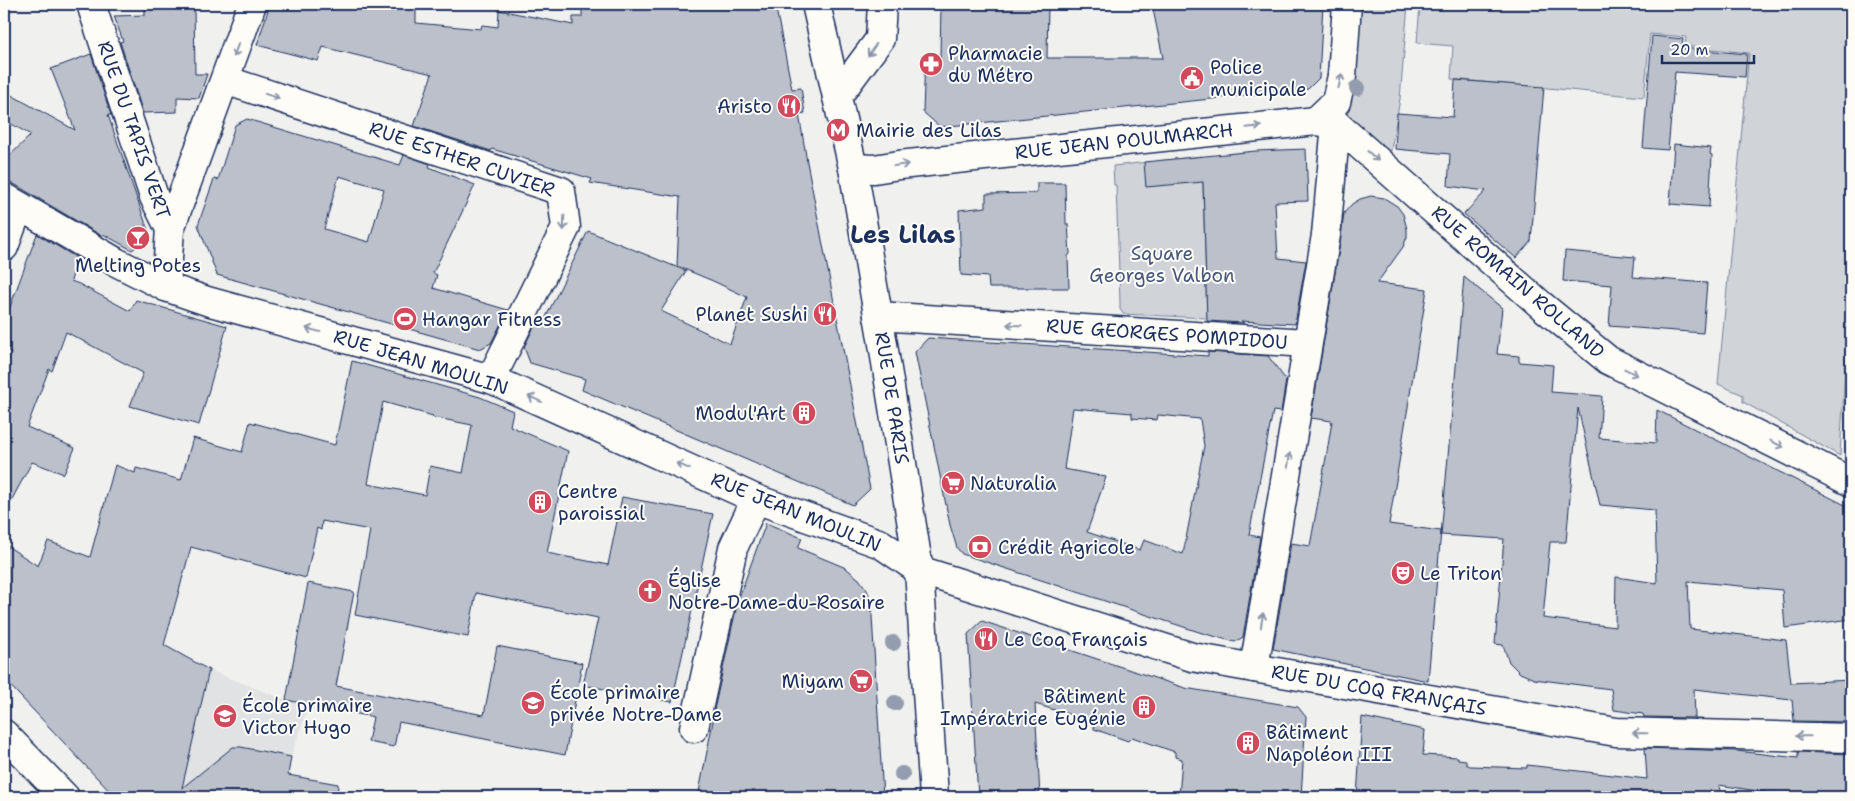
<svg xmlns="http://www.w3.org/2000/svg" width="1855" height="801" viewBox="0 0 1855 801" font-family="'Shantell Sans',sans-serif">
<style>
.built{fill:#e0e2e3}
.green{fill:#d0d3d8;stroke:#76819b}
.building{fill:#bbc0ca;stroke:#1b2f5e;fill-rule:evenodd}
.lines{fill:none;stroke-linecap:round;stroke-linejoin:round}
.minor-casing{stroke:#1b2f5e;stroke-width:31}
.major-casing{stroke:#1b2f5e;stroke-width:31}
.minor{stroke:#fdfcf7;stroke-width:28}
.major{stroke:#fdfcf7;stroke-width:28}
.tree{fill:#949caf}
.oneway{stroke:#8c96aa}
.labels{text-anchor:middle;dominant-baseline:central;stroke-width:4;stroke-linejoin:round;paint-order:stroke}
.poi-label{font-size:19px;fill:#1b2f5e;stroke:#fdfcf7;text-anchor:start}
.street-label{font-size:19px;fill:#1b2f5e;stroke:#fdfcf7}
.park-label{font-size:19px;fill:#48587c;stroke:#fdfcf7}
.district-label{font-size:24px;font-weight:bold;fill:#1b2f5e;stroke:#fdfcf7}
</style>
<rect width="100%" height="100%" fill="#f0f0ee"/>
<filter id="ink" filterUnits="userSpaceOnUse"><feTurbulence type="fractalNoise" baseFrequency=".02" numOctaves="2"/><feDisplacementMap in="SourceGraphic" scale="10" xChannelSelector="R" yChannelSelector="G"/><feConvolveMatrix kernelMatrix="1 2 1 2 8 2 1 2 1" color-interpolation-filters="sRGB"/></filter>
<g filter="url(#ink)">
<!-- built -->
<path class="built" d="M 164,645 L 209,670 L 286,700 L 309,704 L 291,757 L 283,797 L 123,797 Z"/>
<!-- green -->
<g class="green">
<path d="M 1354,4 L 1408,4 L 1400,99 L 1390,156 L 1345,118 L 1342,110 Z"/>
<path d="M 1420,4 L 1851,4 L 1851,266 L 1840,456 L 1743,402 L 1743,395 L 1718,384 L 1749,53 L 1685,46 L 1686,37 L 1650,34 L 1644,97 L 1451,79 L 1453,46 L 1417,43 Z"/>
<path d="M 1202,156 L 1207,318 L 1123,314 L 1120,309 L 1120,302 L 1116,185 L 1114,185 L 1113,166 Z"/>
</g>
<!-- building -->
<g class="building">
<path d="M 145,4 L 194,4 L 195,74 L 207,74 L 199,98 L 177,97 L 177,112 L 143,113 L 120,42 L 123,41 L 114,16 L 145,15 Z"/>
<path d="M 270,4 L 416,4 L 416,23 L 481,29 L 482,25 L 498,27 L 499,10 L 573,25 L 573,17 L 582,17 L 582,4 L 775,4 L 792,89 L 801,88 L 805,113 L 799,114 L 807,162 L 870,489 L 853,505 L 582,390 L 585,379 L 530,363 L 524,347 L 538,319 L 544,321 L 588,231 L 686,271 L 661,311 L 730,344 L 747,297 L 713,281 L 677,266 L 680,197 L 590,183 L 592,179 L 492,149 L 491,151 L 414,126 L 432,74 L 323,47 L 318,61 L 257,45 Z"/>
<path d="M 941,4 L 1048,4 L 1047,58 L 1163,58 L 1152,4 L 1323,4 L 1319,78 L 1308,89 L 940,127 L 923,112 L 925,58 L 940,58 Z"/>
<path d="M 1652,36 L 1683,39 L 1682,48 L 1747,54 L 1745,77 L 1675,72 L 1668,150 L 1643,148 Z"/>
<path d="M 91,54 L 111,115 L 108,115 L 150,236 L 132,250 L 103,234 L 102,236 L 4,178 L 4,161 L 31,135 L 4,120 L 4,91 L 75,130 L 51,69 Z"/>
<path d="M 1455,80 L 1544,87 L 1531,241 L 1516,258 L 1464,214 L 1486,191 L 1448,186 L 1450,154 L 1395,149 L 1397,113 L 1453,117 Z"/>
<path d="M 247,119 L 400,165 L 404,155 L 430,164 L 429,167 L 475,185 L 433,273 L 437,275 L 433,288 L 508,310 L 491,343 L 480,349 L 217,275 L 198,225 L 214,179 L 218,180 L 235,125 ZM 339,176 L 384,189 L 369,242 L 324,229 Z"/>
<path d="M 1674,144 L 1711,148 L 1710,154 L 1712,155 L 1709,207 L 1670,204 Z"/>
<path d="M 1306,149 L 1308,201 L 1275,202 L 1278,258 L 1306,261 L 1295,324 L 1241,321 L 1244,323 L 1207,321 L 1203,182 L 1146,187 L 1144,162 L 1256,151 Z"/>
<path d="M 1037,183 L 1065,183 L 1066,224 L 1068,224 L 1070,254 L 1068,256 L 1069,288 L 989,288 L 988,277 L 961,275 L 959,210 L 986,207 L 986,194 L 1037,193 Z"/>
<path d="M 1371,196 L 1384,198 L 1397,206 L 1403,214 L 1407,229 L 1407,237 L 1403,247 L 1377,283 L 1427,289 L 1389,524 L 1441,531 L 1428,681 L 1273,649 L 1291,543 L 1310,546 L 1327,452 L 1332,421 L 1311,418 L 1341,237 L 1344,213 L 1352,204 L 1360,199 Z"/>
<path d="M 37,234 L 77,258 L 71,281 L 79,284 L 130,311 L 136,300 L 227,326 L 199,425 L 130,406 L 143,373 L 66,332 L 52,371 L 49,369 L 27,427 L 75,448 L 64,474 L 32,462 L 4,514 L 4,373 L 11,352 L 4,349 L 4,323 Z"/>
<path d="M 1565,251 L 1635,257 L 1633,277 L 1707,283 L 1703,333 L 1609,326 L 1612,285 L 1563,281 Z"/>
<path d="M 1464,277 L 1502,308 L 1497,354 L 1519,356 L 1519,362 L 1553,365 L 1551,392 L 1602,396 L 1599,438 L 1656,443 L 1657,410 L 1851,508 L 1851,619 L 1785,628 L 1782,590 L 1688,581 L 1690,629 L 1786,640 L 1791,683 L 1851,680 L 1851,722 L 1794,721 L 1792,700 L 1694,689 L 1695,718 L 1644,717 L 1643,714 L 1614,710 L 1611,689 L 1534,679 L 1520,673 L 1509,662 L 1503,645 L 1495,644 L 1504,539 L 1441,535 ZM 1578,408 L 1600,505 L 1655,510 L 1657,583 L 1616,577 L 1615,627 L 1543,618 L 1550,542 L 1566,542 Z"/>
<path d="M 928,338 L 1208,356 L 1208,352 L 1268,356 L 1286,380 L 1281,412 L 1273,411 L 1249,535 L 1260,537 L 1243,637 L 1235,642 L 1202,633 L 962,554 L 957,548 L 950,525 L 915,352 ZM 1073,408 L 1132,413 L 1132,418 L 1157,420 L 1158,415 L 1200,419 L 1204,446 L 1183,554 L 1144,540 L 1140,550 L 1087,532 L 1106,477 L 1064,469 Z"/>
<path d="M 352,361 L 480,397 L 513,411 L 510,426 L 568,451 L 547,553 L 608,565 L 622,497 L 713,514 L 672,702 L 583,685 L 598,618 L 476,593 L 468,637 L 355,615 L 370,530 L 322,521 L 321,530 L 317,528 L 306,578 L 191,547 L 164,645 L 209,670 L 182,788 L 233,747 L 241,747 L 291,757 L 288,775 L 338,784 L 337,797 L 115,797 L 4,679 L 4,544 L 38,566 L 48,541 L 90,557 L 115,465 L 135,473 L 136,468 L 181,480 L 193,438 L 242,452 L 250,422 L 335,445 ZM 383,402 L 433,416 L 432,417 L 472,425 L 463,473 L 430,466 L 425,495 L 368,484 Z"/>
<path d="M 766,523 L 802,538 L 798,548 L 846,568 L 859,579 L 867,590 L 871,600 L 883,797 L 698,797 L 715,711 L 714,710 L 738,600 Z"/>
<path d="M 308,583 L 354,592 L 336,686 L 484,715 L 497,646 L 582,663 L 565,755 L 399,722 L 394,747 L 368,742 L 373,717 L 286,700 Z"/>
<path d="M 982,621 L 1185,688 L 1298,707 L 1306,717 L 1301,797 L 1179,797 L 1182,759 L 1175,757 L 1175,752 L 1132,737 L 1128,741 L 1094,729 L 1094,722 L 1035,704 L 1040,797 L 978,797 L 968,634 Z"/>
<path d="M 1362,717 L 1425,730 L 1423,755 L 1458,757 L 1458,759 L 1466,760 L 1466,764 L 1470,766 L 1527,768 L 1527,765 L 1647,779 L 1645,748 L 1737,751 L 1798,758 L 1798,752 L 1851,754 L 1851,797 L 1789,797 L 1789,796 L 1719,785 L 1721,797 L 1357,797 Z"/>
</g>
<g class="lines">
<!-- minor casing -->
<g class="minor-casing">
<g id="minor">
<path d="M 91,4 L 154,197 L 170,229 L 166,287"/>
<path d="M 225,80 L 561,191 L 566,227 L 491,379"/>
<path d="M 837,97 L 880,39 L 882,4"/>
<path d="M 1316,121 L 1336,102 L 1342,76 L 1347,4"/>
<path d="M 1336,124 L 1541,305 L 1608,360 L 1851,482"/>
<path d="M 853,168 L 874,169 L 899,165 L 1316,121 L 1336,124"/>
<path d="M 4,197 L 116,262 L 166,287 L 207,301 L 491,379 L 756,499 L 881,544 L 919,570 L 1192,657 L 1254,668 L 1616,732 L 1851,738"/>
<path d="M 170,229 L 252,4"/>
<path d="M 4,247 L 19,206"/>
<path d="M 878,316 L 1307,343"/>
<path d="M 1254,668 L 1326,235 L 1336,124"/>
<path d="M 694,728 L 733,548 L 756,499"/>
<path d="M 4,734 L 65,797"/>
</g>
</g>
<!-- major casing -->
<g class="major-casing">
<path id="major" d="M 816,4 L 853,168 L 883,344 L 919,570 L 934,797"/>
</g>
<!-- minor -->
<use href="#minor" class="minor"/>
<!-- major -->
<use href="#major" class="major"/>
</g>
<!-- trees -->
<g class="tree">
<circle cx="1357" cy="88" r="8"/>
<circle cx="893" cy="643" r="8"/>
<circle cx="895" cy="703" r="8"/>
<circle cx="902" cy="774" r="8"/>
</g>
<!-- one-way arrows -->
<defs><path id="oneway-shaft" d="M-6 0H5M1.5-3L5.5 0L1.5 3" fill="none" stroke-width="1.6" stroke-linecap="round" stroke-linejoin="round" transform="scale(1.25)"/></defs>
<g class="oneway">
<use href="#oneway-shaft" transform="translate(236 50) rotate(109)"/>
<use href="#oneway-shaft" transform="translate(872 50) rotate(125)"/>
<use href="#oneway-shaft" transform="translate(1340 81) rotate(-78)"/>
<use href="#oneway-shaft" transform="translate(272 96) rotate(18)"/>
<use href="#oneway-shaft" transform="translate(1254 127) rotate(-6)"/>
<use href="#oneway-shaft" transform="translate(1373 156) rotate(42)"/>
<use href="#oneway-shaft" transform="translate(901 165) rotate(-8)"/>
<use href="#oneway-shaft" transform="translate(564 223) rotate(92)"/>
<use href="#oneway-shaft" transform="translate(1014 325) rotate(-176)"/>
<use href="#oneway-shaft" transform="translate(313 330) rotate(-165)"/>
<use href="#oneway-shaft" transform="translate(1631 372) rotate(27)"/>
<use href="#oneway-shaft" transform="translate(535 399) rotate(-156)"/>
<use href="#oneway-shaft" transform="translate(1777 444) rotate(27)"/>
<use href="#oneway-shaft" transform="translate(1289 460) rotate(-81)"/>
<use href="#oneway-shaft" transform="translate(683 466) rotate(-156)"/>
<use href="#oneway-shaft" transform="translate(1262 620) rotate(-81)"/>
<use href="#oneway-shaft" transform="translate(1640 733) rotate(-179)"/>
<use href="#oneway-shaft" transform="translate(1803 736) rotate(-179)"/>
</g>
</g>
<!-- icons -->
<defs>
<g id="pharmacy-disc" transform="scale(1.25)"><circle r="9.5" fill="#d1495b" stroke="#fdfcf7"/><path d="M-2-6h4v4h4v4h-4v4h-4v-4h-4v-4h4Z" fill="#fff"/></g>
<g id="civic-disc" transform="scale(1.25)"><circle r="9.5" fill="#d1495b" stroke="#fdfcf7"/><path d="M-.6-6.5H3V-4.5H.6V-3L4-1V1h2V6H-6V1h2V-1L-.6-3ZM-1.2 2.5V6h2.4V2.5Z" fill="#fff"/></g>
<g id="restaurant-disc" transform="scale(1.25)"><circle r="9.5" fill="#d1495b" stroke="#fdfcf7"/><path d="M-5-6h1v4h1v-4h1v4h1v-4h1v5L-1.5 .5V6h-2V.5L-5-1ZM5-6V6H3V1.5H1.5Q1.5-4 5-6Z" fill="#fff"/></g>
<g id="metro-disc" transform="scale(1.25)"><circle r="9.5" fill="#d1495b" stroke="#fdfcf7"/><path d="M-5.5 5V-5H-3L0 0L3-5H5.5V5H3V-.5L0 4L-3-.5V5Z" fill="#fff"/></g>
<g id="bar-disc" transform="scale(1.25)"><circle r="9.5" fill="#d1495b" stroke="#fdfcf7"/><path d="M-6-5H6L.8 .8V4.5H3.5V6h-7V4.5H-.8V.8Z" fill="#fff"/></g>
<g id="stadium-disc" transform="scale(1.25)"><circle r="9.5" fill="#d1495b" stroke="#fdfcf7"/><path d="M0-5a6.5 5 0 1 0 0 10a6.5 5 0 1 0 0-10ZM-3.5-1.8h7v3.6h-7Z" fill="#fff"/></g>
<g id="building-disc" transform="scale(1.25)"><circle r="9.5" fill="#d1495b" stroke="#fdfcf7"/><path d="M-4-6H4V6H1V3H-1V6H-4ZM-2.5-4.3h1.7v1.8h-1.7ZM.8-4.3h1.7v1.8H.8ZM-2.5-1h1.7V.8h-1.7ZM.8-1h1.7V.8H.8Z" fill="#fff"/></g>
<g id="supermarket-disc" transform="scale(1.25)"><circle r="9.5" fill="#d1495b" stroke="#fdfcf7"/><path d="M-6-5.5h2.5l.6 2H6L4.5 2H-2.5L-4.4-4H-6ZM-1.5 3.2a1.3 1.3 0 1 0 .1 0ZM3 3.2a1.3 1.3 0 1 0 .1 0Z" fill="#fff"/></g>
<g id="bank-disc" transform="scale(1.25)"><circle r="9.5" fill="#d1495b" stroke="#fdfcf7"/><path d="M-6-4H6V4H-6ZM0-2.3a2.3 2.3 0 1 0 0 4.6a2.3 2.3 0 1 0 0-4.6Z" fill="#fff"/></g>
<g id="theatre-disc" transform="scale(1.25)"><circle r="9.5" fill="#d1495b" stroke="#fdfcf7"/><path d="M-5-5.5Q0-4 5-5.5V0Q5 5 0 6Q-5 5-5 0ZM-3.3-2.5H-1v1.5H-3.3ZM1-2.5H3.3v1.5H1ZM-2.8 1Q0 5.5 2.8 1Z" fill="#fff"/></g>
<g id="church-disc" transform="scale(1.25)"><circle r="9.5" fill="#d1495b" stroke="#fdfcf7"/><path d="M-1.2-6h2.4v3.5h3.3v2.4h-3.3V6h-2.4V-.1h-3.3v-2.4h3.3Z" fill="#fff"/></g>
<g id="school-disc" transform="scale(1.25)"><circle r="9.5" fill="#d1495b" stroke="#fdfcf7"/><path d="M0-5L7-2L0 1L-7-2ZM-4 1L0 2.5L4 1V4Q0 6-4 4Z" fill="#fff"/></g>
</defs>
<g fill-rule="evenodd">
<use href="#pharmacy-disc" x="931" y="64"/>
<use href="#civic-disc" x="1192" y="78"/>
<use href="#restaurant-disc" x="789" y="106"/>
<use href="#metro-disc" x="838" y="130"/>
<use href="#bar-disc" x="138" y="238"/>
<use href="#restaurant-disc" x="825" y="314"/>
<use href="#stadium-disc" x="405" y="319"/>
<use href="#building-disc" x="804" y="413"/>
<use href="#supermarket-disc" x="953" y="483"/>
<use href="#building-disc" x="540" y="502"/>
<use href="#bank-disc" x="980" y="547"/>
<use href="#theatre-disc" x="1403" y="573"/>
<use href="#church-disc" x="650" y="591"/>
<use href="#restaurant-disc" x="986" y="639"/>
<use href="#supermarket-disc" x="861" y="681"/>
<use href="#school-disc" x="533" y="703"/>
<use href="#building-disc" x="1144" y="707"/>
<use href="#school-disc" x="225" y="716"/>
<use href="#building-disc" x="1248" y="743"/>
</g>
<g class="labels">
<!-- poi labels -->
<g class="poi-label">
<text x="948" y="53">Pharmacie<tspan x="948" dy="22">du Métro</tspan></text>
<text x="1210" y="67">Police<tspan x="1210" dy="22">municipale</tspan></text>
<text x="772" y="106" text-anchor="end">Aristo</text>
<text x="856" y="130">Mairie des Lilas</text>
<text x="138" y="265" text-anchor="middle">Melting Potes</text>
<text x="808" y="314" text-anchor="end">Planet Sushi</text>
<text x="422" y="319">Hangar Fitness</text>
<text x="786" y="413" text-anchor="end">Modul'Art</text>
<text x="970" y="483">Naturalia</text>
<text x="558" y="491">Centre<tspan x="558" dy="22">paroissial</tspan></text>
<text x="998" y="547">Crédit Agricole</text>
<text x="1420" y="573">Le Triton</text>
<text x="668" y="580">Église<tspan x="668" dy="22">Notre-Dame-du-Rosaire</tspan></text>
<text x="1004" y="639">Le Coq Français</text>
<text x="844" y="681" text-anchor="end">Miyam</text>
<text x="550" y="692">École primaire<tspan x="550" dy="22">privée Notre-Dame</tspan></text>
<text x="1126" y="696" text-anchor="end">Bâtiment<tspan x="1126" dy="22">Impératrice Eugénie</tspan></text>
<text x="242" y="705">École primaire<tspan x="242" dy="22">Victor Hugo</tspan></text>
<text x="1266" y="732">Bâtiment<tspan x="1266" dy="22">Napoléon III</tspan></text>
</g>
<!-- street labels -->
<g class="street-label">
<text transform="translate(134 130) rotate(71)">RUE DU TAPIS VERT</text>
<text transform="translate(1124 141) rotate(-6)">RUE JEAN POULMARCH</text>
<text transform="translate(462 159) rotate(19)">RUE ESTHER CUVIER</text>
<text transform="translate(1518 282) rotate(41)">RUE ROMAIN ROLLAND</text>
<text transform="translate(1167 334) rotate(4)">RUE GEORGES POMPIDOU</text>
<text transform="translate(421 362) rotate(17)">RUE JEAN MOULIN</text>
<text transform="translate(892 398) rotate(81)">RUE DE PARIS</text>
<text transform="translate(796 512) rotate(22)">RUE JEAN MOULIN</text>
<text transform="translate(1379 690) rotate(10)">RUE DU COQ FRANÇAIS</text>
</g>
<!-- park labels -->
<g class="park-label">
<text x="1162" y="253">Square<tspan x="1162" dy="22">Georges Valbon</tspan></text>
</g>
<!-- district labels -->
<g class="district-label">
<text x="903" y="235">Les Lilas</text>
</g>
</g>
<!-- margin -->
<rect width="1855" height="801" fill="none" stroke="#fdfcf7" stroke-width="20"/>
<rect x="10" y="10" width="1835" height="781" fill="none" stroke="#1b2f5e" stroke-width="2" filter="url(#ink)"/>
<!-- scale -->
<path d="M1662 55v8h92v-8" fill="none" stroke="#1b2f5e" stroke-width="2.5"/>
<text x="1670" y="55" font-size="15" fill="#1b2f5e" stroke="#fdfcf7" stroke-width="4" paint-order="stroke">20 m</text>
</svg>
